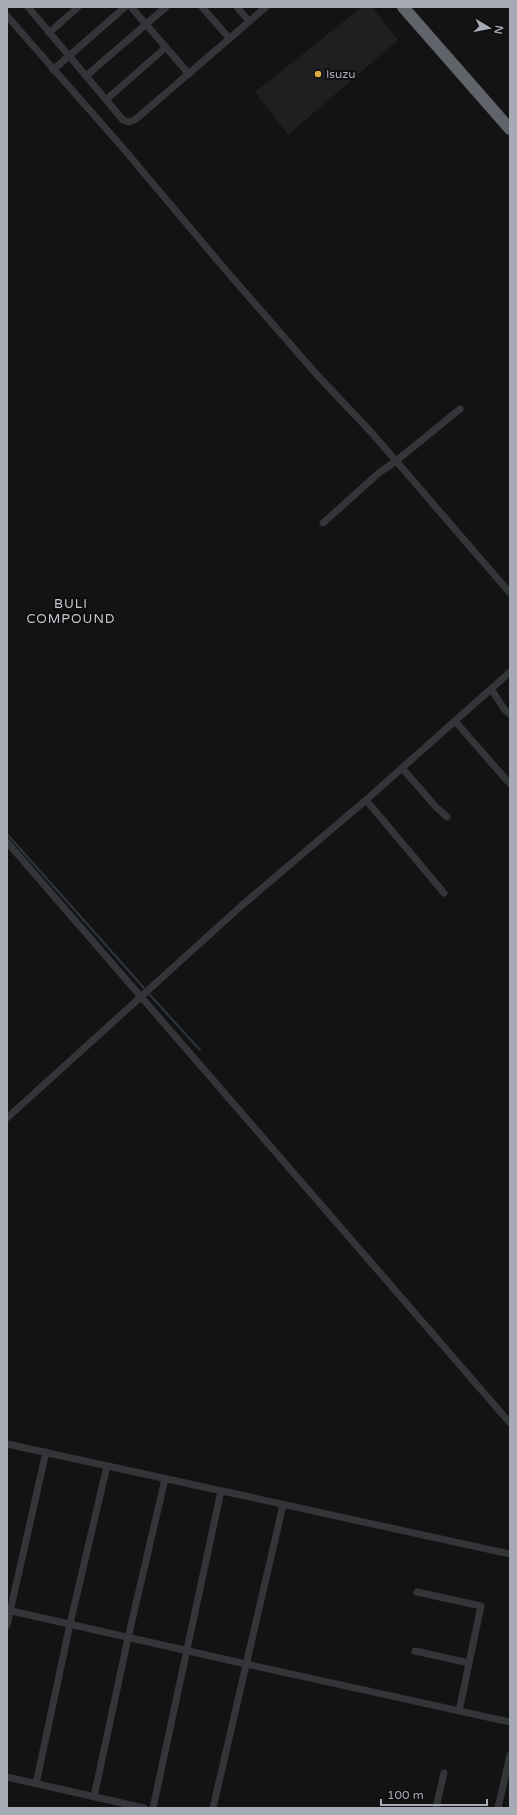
<svg xmlns="http://www.w3.org/2000/svg" width="517" height="1815" viewBox="0 0 517 1815" font-family="'Varela Round',sans-serif">
<style>
.built{fill:#1f1f21}
.lines{fill:none;stroke-linecap:round;stroke-linejoin:round}
.stream{stroke:#2d353c;stroke-width:2}
.street{stroke:#343539;stroke-width:7}
.highway{stroke:#61636a;stroke-width:12}
.poi-dot{fill:#e1ac3e;stroke:#0e0e0f;stroke-width:1.5}
.labels{text-anchor:middle;dominant-baseline:central;stroke-width:4;stroke-linejoin:round;paint-order:stroke}
.poi-label{font-size:12px;fill:#a6aab4;stroke:#0e0e0f;text-anchor:start}
.neighbourhood-label{font-size:13px;letter-spacing:1px;fill:#c6c9d0;stroke:#0e0e0f}
</style>
<rect width="100%" height="100%" fill="#131314"/>
<!-- built -->
<path class="built" d="M 362,7 L 372,7 L 398,40 L 288,135 L 255,92 Z"/>
<g class="lines">
<!-- stream -->
<g class="stream">
<path d="M 7,834 L 144,988"/>
<path d="M 150,995 L 200,1050"/>
</g>
<!-- street -->
<g class="street">
<path d="M 28,7 L 123,120 L 129,122 L 136,119 L 266,7"/>
<path d="M 131,7 L 189,74"/>
<path d="M 202,7 L 229,38"/>
<path d="M 237,7 L 249,21"/>
<path d="M 7,16 L 122,147 L 229,274 L 318,376 L 371,432 L 510,593"/>
<path d="M 49,33 L 78,7"/>
<path d="M 53,70 L 125,7"/>
<path d="M 86,76 L 166,7"/>
<path d="M 106,100 L 166,47"/>
<path d="M 323,523 L 380,472 L 396,461 L 460,409"/>
<path d="M 491,689 L 505,710 L 510,714"/>
<path d="M 455,721 L 510,784"/>
<path d="M 402,768 L 436,807 L 447,817"/>
<path d="M 366,800 L 444,893"/>
<path d="M 7,842 L 510,1423"/>
<path d="M 7,1118 L 240,907 L 366,800 L 510,672"/>
<path d="M 7,1444 L 510,1554"/>
<path d="M 417,1592 L 481,1606 L 459,1711"/>
<path d="M 7,1610 L 246,1664 L 510,1722"/>
<path d="M 7,1625 L 46,1452"/>
<path d="M 415,1651 L 469,1663"/>
<path d="M 7,1777 L 144,1808"/>
<path d="M 36,1784 L 70,1624 L 107,1466"/>
<path d="M 94,1797 L 128,1638 L 165,1479"/>
<path d="M 153,1808 L 221,1491"/>
<path d="M 213,1808 L 283,1505"/>
<path d="M 436,1808 L 444,1773"/>
<path d="M 498,1808 L 510,1755"/>
</g>
<!-- highway -->
<path class="highway" d="M 403,7 L 510,129"/>
</g>
<!-- markers -->
<circle class="poi-dot" cx="318" cy="74" r="4"/>
<g class="labels">
<!-- poi labels -->
<g class="poi-label">
<text x="326" y="74">Isuzu</text>
</g>
<!-- neighbourhood labels -->
<g class="neighbourhood-label">
<text x="71" y="604">BULI<tspan x="71" dy="15">COMPOUND</tspan></text>
</g>
</g>
<!-- border -->
<rect width="517" height="1815" fill="none" stroke="#a6aab4" stroke-width="16"/>
<!-- north arrow -->
<g transform="translate(489 28) rotate(100)" stroke="#0e0e0f" stroke-width="3" paint-order="stroke">
<path d="M0-3L7 15L0 10L-7 15Z" fill="#a6aab4"/>
<text y="-6" font-size="11" font-weight="bold" text-anchor="middle" fill="#a6aab4">N</text>
</g>
<!-- scale -->
<path d="M381 1799v6h106v-6" fill="none" stroke="#a6aab4" stroke-width="2"/>
<text x="387" y="1799" font-size="12" fill="#a6aab4" stroke="#0e0e0f" stroke-width="3" paint-order="stroke">100 m</text>
</svg>
